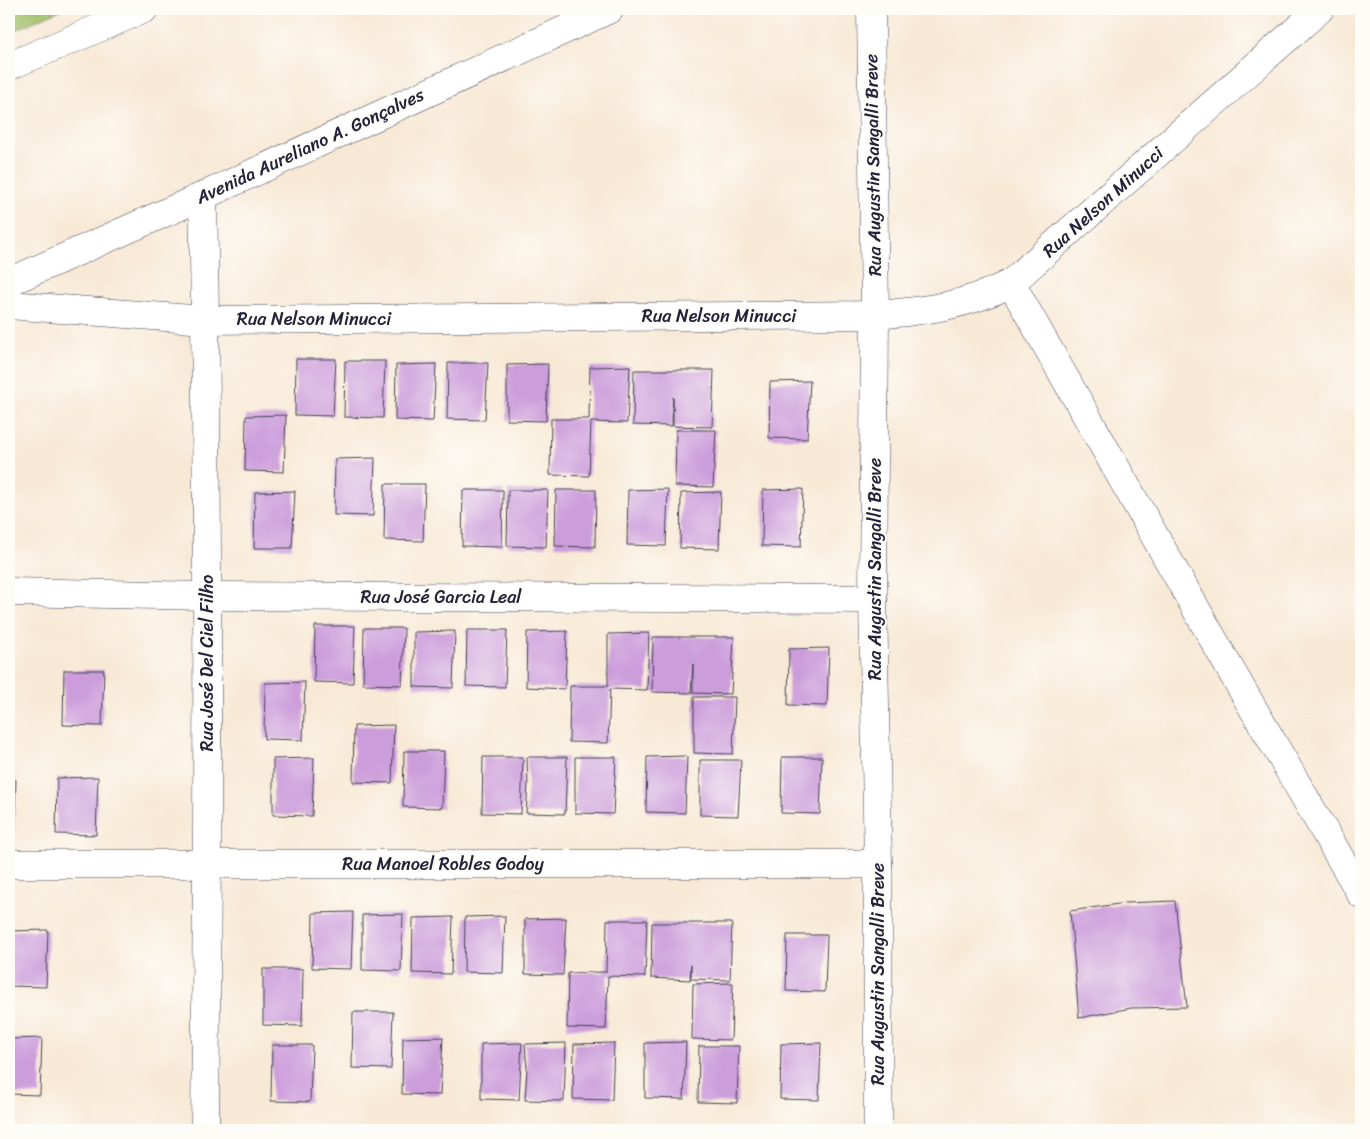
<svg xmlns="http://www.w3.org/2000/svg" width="1370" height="1139" viewBox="0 0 1370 1139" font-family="Sriracha,sans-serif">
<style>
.green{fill:#a2bf66;stroke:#627050}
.building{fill:#cc9ddb}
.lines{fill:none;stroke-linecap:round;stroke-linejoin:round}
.minor-casing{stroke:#424052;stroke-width:29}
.highway-casing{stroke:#424052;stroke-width:29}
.minor{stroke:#fff;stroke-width:28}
.highway{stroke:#fff;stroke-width:28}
.labels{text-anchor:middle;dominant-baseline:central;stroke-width:4.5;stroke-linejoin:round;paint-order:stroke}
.street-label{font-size:18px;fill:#22223b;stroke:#fdfcf7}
</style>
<rect width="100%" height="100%" fill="#fdfcf7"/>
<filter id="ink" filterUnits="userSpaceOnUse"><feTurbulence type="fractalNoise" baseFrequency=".02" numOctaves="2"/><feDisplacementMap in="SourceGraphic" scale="10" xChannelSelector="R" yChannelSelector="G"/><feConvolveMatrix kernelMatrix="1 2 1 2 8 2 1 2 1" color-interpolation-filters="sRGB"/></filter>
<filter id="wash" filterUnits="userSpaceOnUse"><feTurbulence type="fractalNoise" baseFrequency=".0096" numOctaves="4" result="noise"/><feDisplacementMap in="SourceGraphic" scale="20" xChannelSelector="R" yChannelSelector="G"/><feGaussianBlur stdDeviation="1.12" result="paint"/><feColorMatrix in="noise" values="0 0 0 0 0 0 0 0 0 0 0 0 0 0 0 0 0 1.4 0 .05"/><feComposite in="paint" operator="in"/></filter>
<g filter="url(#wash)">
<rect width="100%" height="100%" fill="#f8e9d6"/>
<!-- green -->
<path class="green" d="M 9,9 L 62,9 L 9,33 Z"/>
<g id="blocks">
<!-- building -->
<g class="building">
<path d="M 296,359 L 336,359 L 333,416 L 295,415 Z"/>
<path d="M 345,361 L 385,361 L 383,418 L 344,417 Z"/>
<path d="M 448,363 L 488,363 L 485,420 L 447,419 Z"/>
<path d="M 436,364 L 433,421 L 395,420 L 396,365 Z"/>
<path d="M 548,364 L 546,421 L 507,420 L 507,365 Z"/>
<path d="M 630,366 L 627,423 L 591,422 L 589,476 L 550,475 L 551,419 L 589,419 L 590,367 Z"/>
<path d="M 634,370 L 714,370 L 712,427 L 673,426 L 673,397 L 672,426 L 633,425 Z"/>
<path d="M 810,381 L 807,439 L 769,438 L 770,382 Z"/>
<path d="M 286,415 L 284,472 L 245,471 L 246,416 Z"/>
<path d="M 676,430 L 716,430 L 713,487 L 675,486 Z"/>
<path d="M 375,458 L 373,516 L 334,515 L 335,459 Z"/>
<path d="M 385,484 L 425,484 L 423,541 L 384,540 Z"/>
<path d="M 668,489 L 666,546 L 627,545 L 628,490 Z"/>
<path d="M 803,489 L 801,547 L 762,546 L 763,490 Z"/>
<path d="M 463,490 L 503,490 L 502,547 L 462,546 Z"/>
<path d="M 508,490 L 548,490 L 546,547 L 507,546 Z"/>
<path d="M 556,490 L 596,490 L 595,547 L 555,546 Z"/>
<path d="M 295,491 L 292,548 L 254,548 L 255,492 Z"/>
<path d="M 721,492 L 719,549 L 680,548 L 681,493 Z"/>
<path d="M 315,626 L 355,626 L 353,683 L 314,682 Z"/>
<path d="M 364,628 L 404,628 L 402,685 L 363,684 Z"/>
<path d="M 467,630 L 507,630 L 505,687 L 466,686 Z"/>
<path d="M 455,631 L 453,688 L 414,687 L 414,632 Z"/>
<path d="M 567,631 L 565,689 L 526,687 L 527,632 Z"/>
<path d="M 649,633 L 647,690 L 610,689 L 608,743 L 569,742 L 570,686 L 608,686 L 608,634 Z"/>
<path d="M 653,637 L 734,637 L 731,694 L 693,693 L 693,664 L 691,693 L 652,692 Z"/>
<path d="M 829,648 L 827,706 L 788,705 L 789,649 Z"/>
<path d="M 64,670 L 104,670 L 102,726 L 63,725 Z"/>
<path d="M 305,682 L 303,740 L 264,739 L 265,683 Z"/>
<path d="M 694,697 L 735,697 L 733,754 L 694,753 Z"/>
<path d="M 394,725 L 392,783 L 353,782 L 354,726 Z"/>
<path d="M 404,751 L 444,751 L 442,808 L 403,807 Z"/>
<path d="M 687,756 L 685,813 L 646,812 L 647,757 Z"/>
<path d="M 483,757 L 523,757 L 521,814 L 482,813 Z"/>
<path d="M 527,757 L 567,757 L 565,814 L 526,813 L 528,784 Z"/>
<path d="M 575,757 L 616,757 L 613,814 L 575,813 Z"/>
<path d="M 782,757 L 822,757 L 820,814 L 781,813 Z"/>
<path d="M 314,758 L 312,816 L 273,815 L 273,759 Z"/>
<path d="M 700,760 L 741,760 L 738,816 L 700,815 Z"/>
<path d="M 98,777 L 96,835 L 56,834 L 57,778 Z"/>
<path d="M 9,780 L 16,780 L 14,838 L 9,838 Z"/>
<path d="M 1175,901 L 1187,1007 L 1131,1008 L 1079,1018 L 1070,911 L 1125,903 Z"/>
<path d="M 353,912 L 351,969 L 312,968 L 313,913 Z"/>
<path d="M 403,914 L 401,971 L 362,970 L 362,915 Z"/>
<path d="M 505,916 L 503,973 L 464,972 L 465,917 Z"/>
<path d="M 453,917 L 451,974 L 412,973 L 413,918 Z"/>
<path d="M 566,918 L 563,975 L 525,974 L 525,919 Z"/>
<path d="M 607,920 L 647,920 L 645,977 L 608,976 L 606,1029 L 567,1028 L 568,973 L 606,972 Z"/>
<path d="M 652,923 L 732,923 L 730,980 L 691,979 L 691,965 L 690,980 L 651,978 Z"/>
<path d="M 48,930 L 46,987 L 9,986 L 9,931 Z"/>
<path d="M 787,935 L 827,935 L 825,992 L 786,991 Z"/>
<path d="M 263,969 L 303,969 L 302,1026 L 263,1025 Z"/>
<path d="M 733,983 L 731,1040 L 692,1039 L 693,984 Z"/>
<path d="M 353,1012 L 393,1012 L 391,1069 L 352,1068 Z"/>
<path d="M 443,1037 L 440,1095 L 402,1094 L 403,1038 Z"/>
<path d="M 42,1038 L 40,1095 L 9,1094 L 9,1039 Z"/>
<path d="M 686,1042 L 684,1099 L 645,1098 L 645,1043 Z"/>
<path d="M 522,1043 L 519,1100 L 481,1099 L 481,1044 Z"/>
<path d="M 566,1043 L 564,1101 L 525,1100 L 527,1070 L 525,1044 Z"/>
<path d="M 614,1043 L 612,1100 L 573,1099 L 574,1044 Z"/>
<path d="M 821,1043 L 819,1100 L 780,1099 L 781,1044 Z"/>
<path d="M 272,1045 L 312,1045 L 310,1102 L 271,1101 Z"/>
<path d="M 699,1046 L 739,1046 L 737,1103 L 698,1102 Z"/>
</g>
</g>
</g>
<g filter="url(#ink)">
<use href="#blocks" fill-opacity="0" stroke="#424052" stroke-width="1"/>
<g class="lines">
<!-- minor casing -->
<g class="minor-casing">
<g id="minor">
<path d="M 871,9 L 875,315 L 873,599 L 878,864 L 878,1130"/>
<path d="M 203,196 C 209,507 208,819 205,1130"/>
<path d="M 9,282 L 203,196 L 610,9"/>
<path d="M 1011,283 L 1233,674 L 1361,894"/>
<path d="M 9,305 L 205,320 L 875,315 C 925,311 966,306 1011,283 L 1320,9"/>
<path d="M 9,592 L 207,596 L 873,599"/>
<path d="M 9,864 L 878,864"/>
</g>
</g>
<!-- highway casing -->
<g class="highway-casing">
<path id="highway" d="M 9,66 L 144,9"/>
</g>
<!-- minor -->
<use href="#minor" class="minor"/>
<!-- highway -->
<use href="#highway" class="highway"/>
</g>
</g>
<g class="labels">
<!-- street labels -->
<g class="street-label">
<text transform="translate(310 146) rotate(-25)">Avenida Aureliano A. Gonçalves</text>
<text transform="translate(873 165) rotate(-91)">Rua Augustin Sangalli Breve</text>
<text transform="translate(1103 202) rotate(-42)">Rua Nelson Minucci</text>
<text x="719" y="316">Rua Nelson Minucci</text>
<text x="314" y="319">Rua Nelson Minucci</text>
<text transform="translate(875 569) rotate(-90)">Rua Augustin Sangalli Breve</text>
<text x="441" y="597">Rua José Garcia Leal</text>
<text transform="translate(207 663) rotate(-90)">Rua José Del Ciel Filho</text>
<text x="443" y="864">Rua Manoel Robles Godoy</text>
<text transform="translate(878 974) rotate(-90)">Rua Augustin Sangalli Breve</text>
</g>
</g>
<!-- margin -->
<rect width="1370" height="1139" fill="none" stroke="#fdfcf7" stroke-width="30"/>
</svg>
